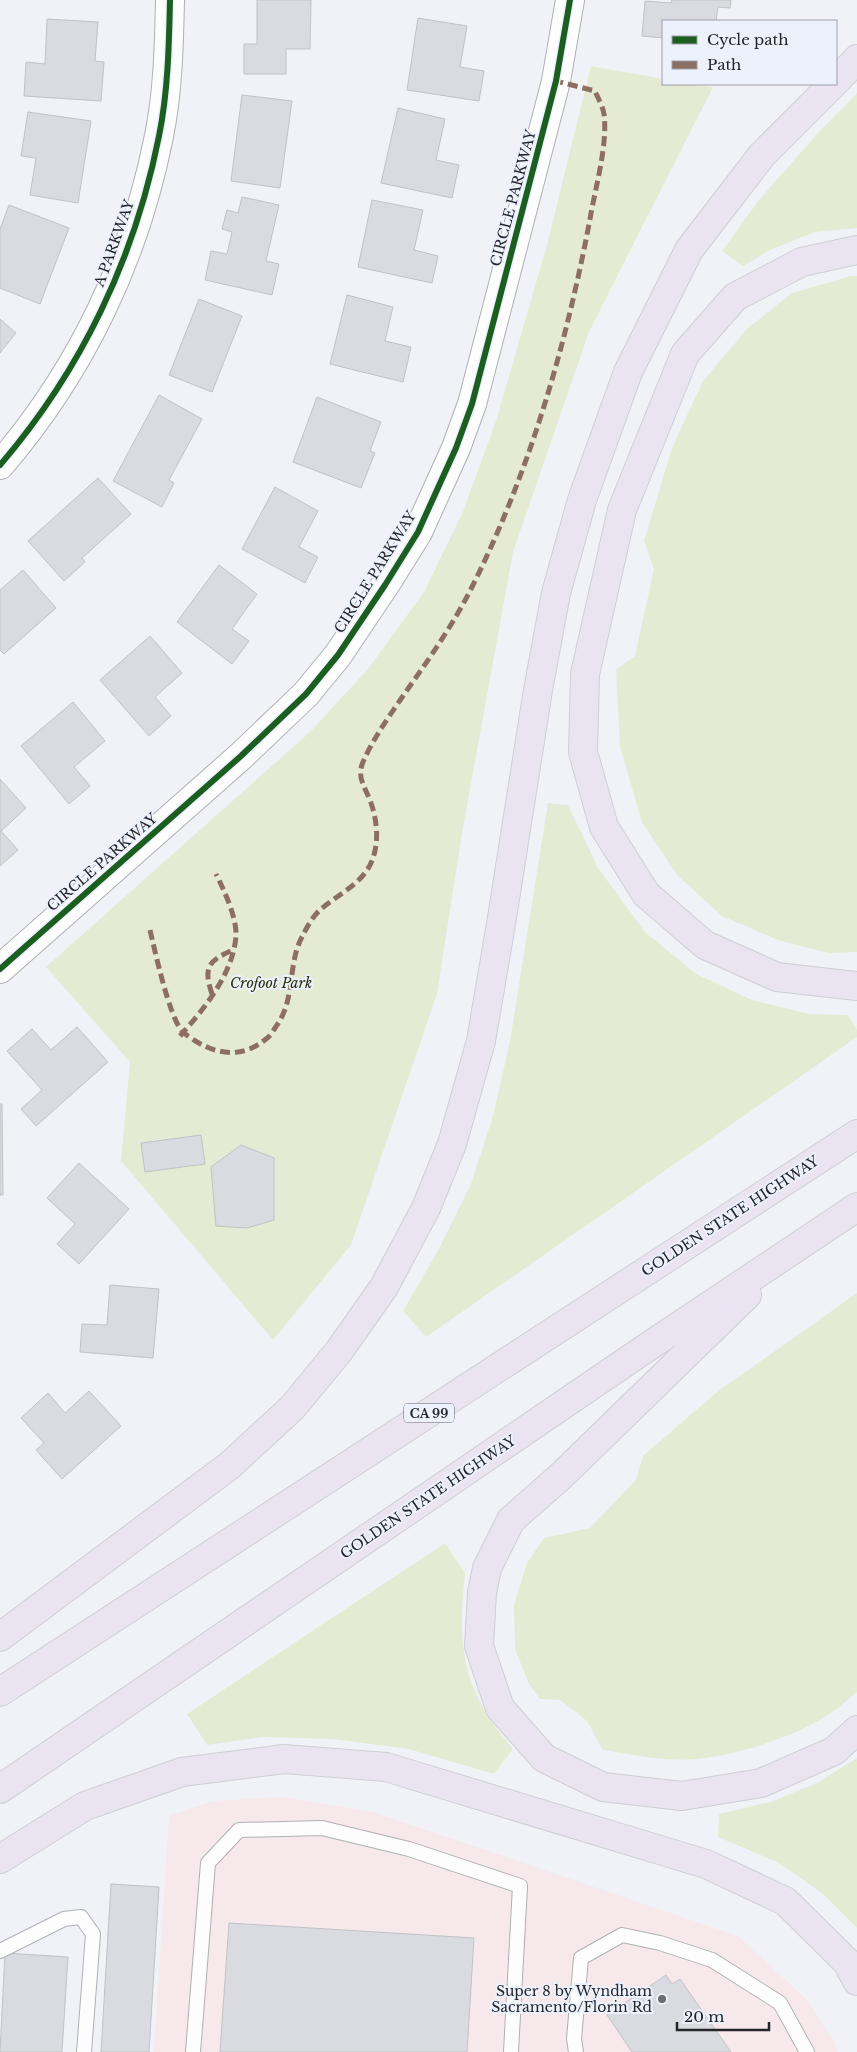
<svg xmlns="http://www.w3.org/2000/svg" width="857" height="2052" viewBox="0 0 857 2052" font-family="'Libre Baskerville',serif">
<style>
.commercial{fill:#f6e8eb}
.green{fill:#e5ebd3}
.building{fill:#dadbe0;stroke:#c1c2c6}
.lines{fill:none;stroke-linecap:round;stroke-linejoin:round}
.service-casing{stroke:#afb0b4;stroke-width:16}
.tertiary-casing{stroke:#afb0b4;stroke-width:30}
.motorway-casing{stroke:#cdcfd2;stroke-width:30}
.service{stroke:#fdfdfe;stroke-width:14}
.tertiary{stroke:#fdfdfe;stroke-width:28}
.motorway{stroke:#eae4f1;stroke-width:28}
.quiet{stroke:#8d6e63;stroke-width:5;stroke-dasharray:10 5;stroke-linecap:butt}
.cycleway-casing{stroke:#ecf1fc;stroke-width:9}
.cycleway{stroke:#1b5e20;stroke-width:6}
.poi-dot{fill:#6b6d71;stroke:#ecf1fc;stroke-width:2}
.labels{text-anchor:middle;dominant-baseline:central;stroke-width:4;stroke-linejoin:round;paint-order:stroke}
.shield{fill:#ecf1fc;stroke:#5f6268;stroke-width:1}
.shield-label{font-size:12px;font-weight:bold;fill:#232528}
.street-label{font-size:14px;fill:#232528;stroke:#ecf1fc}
.park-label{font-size:14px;font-style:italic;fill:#292e04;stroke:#ecf1fc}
.poi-label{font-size:14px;fill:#232528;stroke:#ecf1fc;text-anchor:end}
</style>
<rect width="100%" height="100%" fill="#f0f2f8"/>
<!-- commercial -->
<path class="commercial" d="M 282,1797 L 373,1812 L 738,1936 L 808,2001 L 835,2043 L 837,2052 L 154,2052 L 169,1816 L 213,1801 Z"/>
<!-- green -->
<g class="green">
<path d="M 591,66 L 663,79 L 663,84 L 692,84 L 713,87 L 589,332 L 513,552 L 462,833 L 437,994 L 351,1245 L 273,1340 L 121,1161 L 130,1062 L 46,967 L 311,731 L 368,669 L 424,592 L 462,514 L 496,421 L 547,245 Z"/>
<path d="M 857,93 L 857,228 L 815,232 L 772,249 L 743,266 L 722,251 L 759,200 L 818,133 Z"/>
<path d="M 851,276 L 857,276 L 857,952 L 829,953 L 778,940 L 722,916 L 678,876 L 642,822 L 620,747 L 616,669 L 635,656 L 654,569 L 644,541 L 672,448 L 703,381 L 748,328 L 792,293 Z"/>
<path d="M 548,803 L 568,805 L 598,868 L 645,932 L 696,974 L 752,1000 L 810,1014 L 848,1015 L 857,1030 L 857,1037 L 426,1337 L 403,1311 L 440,1247 L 471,1184 L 493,1116 L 510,1041 Z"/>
<path d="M 857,1293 L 857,1692 C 849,1698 842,1706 834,1711 C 798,1736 741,1754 698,1759 C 666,1762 634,1755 603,1750 L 587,1721 L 560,1700 L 540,1699 L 529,1684 L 515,1649 L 514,1605 L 527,1563 L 544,1538 L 590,1528 L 636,1480 L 643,1456 L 717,1392 Z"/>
<path d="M 445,1543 L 465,1573 C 457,1649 462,1689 513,1749 L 494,1774 L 409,1749 L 333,1739 L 263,1737 L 207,1745 L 187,1714 Z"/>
<path d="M 857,1758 L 857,1928 L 822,1893 L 777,1862 L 718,1837 L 719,1814 L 771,1802 L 819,1782 Z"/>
</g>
<!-- building -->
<g class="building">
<path d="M 257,0 L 311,0 L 310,49 L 286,49 L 286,74 L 244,74 L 244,44 L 257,44 Z"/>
<path d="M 672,0 L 731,0 L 730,8 L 718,7 L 716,21 L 663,21 L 663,38 L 642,36 L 645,1 L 671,3 Z"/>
<path d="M 418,18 L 467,26 L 460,67 L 484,71 L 479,101 L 407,90 Z"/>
<path d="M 47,19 L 98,22 L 95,61 L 104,62 L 101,101 L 24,96 L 26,62 L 45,64 Z"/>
<path d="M 242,95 L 292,101 L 280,188 L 231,181 Z"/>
<path d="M 398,108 L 445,119 L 436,160 L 459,165 L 452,198 L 381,183 Z"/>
<path d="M 28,112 L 91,121 L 78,203 L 30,195 L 36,158 L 21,156 Z"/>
<path d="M 242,197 L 279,205 L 266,261 L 279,264 L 272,295 L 205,280 L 211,251 L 227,254 L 232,232 L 222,229 L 227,210 L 238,213 Z"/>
<path d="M 372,200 L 423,210 L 414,250 L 438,256 L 432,283 L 358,267 Z"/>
<path d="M 9,205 L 69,228 L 40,304 L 0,288 L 0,229 Z"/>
<path d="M 347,295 L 393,307 L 385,341 L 411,347 L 403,382 L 330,364 Z"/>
<path d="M 199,299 L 242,316 L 212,392 L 169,375 Z"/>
<path d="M 0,319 L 16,333 L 0,353 Z"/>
<path d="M 159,395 L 202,419 L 169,480 L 174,483 L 162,507 L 113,481 Z"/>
<path d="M 317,397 L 381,422 L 370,451 L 375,453 L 361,488 L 293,462 Z"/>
<path d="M 98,478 L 131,514 L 82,558 L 85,562 L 64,581 L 28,541 Z"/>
<path d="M 275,487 L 318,511 L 299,547 L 318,557 L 305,583 L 242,549 Z"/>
<path d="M 219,565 L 257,594 L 232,629 L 249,641 L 232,664 L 177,622 Z"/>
<path d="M 23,570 L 56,608 L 4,654 L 0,650 L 0,590 Z"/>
<path d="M 150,636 L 182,673 L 155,697 L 171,716 L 149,736 L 100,680 Z"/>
<path d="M 73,702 L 105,741 L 74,767 L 90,786 L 69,804 L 21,746 Z"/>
<path d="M 0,779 L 26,808 L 1,831 L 18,850 L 0,866 Z"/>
<path d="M 77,1027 L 108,1062 L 36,1126 L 21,1109 L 42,1090 L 7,1051 L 32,1029 L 51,1050 Z"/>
<path d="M 0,1104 L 2,1104 L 3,1195 L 0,1195 Z"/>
<path d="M 201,1135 L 205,1164 L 145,1172 L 141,1143 Z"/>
<path d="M 241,1145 L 274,1158 L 274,1220 L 247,1228 L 216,1226 L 211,1167 Z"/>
<path d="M 79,1163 L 129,1209 L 79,1264 L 57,1244 L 75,1224 L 47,1198 Z"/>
<path d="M 110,1285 L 159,1289 L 153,1358 L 80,1352 L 82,1324 L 107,1325 Z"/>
<path d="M 89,1391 L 121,1426 L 62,1479 L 36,1450 L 44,1443 L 21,1418 L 48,1393 L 65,1413 Z"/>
<path d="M 111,1884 L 159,1887 L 149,2052 L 101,2052 Z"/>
<path d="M 229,1923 L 474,1938 L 467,2052 L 220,2052 Z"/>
<path d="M 5,1953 L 68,1957 L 62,2052 L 0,2052 Z"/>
<path d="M 666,1975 L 672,1984 L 680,1979 L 731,2052 L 632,2052 L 607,2015 Z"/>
</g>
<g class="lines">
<!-- service casing -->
<g class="service-casing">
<g id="service">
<path d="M 0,1951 L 64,1919 L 81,1917 L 93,1934 L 84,2052"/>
<path d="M 193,2052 L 208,1863 L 239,1830 L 322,1828 L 409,1849 L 520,1886 L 511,2052"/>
<path d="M 576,2052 L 574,2039 L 581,1958 L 622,1935 L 660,1943 L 712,1960 L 780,2003 L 807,2052"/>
</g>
</g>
<!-- tertiary casing -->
<g class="tertiary-casing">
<g id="tertiary">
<path d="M 0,465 C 81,371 135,258 159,136 C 168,92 169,45 170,0"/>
<path d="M 0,969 L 241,756 L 306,694 L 338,655 L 385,585 L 418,532 L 456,448 L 472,404 L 556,81 L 570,0"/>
</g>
</g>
<!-- motorway casing -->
<g class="motorway-casing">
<g id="motorway">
<path d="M 836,81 L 857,59"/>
<path d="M 857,250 L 802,262 L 735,297 L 685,354 L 622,510 L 585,674 L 583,752 L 604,827 L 646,894 L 705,945 L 777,977 L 857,986"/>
<path d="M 747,1295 L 561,1476 L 511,1520 L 487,1568 L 482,1593 L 479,1646 L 500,1708 L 544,1758 L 603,1787 L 682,1796 L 761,1783 L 834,1751 L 857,1730"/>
<path d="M 0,1637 L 229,1466 L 292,1408 L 339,1351 L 384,1287 L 426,1208 L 452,1144 L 481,1041 L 501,924 L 538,690 L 556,593 L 582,500 L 628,372 L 689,250 L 762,155 L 833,84"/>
<path d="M 0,1692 L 857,1134"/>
<path d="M 0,1789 L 652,1344 L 857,1207"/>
<path d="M 0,1859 L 85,1806 L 182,1772 L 284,1759 L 386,1767 L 706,1864 L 785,1901 L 847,1962 L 857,1981"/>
</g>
</g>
<!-- service -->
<use href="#service" class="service"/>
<!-- tertiary -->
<use href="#tertiary" class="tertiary"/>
<!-- motorway -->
<use href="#motorway" class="motorway"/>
<!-- quiet -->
<g class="quiet">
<path d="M 150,930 C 155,951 169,1016 182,1031 C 186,1035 192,1039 197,1042 C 221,1056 244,1057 266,1039 C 271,1036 274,1029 277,1025 C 296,998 287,963 303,935 C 307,927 313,916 320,910 C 338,894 365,883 373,858 C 379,841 377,820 371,803 C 366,788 356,778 363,762 C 374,737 390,715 405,693 C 429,659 453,625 472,587 C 530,471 566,346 590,219 C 595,189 608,145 604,114 C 603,107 598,98 595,91 L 556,81"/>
<path d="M 212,994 C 203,967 208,961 233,950"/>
<path d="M 180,1036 C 204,1009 233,974 236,936 C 237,918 224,890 216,874"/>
</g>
<!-- cycleway casing -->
<g class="cycleway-casing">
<g id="cycleway">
<path d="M 0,465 C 81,371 135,258 159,136 C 168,92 169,45 170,0"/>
<path d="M 0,969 L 241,756 L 306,694 L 338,655 L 385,585 L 418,532 L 456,448 L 472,404 L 556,81 L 570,0"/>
</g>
</g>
<!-- cycleway -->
<use href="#cycleway" class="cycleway"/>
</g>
<!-- markers -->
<circle class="poi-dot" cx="662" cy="1999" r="5"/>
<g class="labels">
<!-- shield labels -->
<rect class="shield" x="404" y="1403.5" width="50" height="19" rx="4"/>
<g class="shield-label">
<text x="429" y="1413">CA 99</text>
</g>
<!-- street labels -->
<g class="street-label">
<text transform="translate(513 198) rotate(-75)">CIRCLE PARKWAY</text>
<text transform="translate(114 243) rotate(-70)">A PARKWAY</text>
<text transform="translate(375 572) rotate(-58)">CIRCLE PARKWAY</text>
<text transform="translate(102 862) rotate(-41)">CIRCLE PARKWAY</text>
<text transform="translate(730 1216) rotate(-33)">GOLDEN STATE HIGHWAY</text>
<text transform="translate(428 1497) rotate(-34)">GOLDEN STATE HIGHWAY</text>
</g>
<!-- park labels -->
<g class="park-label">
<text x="271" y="983">Crofoot Park</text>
</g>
<!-- poi labels -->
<g class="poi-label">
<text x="652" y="1991">Super 8 by Wyndham<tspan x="652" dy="16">Sacramento/Florin Rd</tspan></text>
</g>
</g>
<!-- legend -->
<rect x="662" y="20" width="175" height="65" fill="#ecf1fc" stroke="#9c9fa7"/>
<rect x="672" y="36" width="25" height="8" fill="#1b5e20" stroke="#9c9fa7"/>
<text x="707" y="45" font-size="15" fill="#232528">Cycle path</text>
<rect x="672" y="61" width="25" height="8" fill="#8d6e63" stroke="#9c9fa7"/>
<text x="707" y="70" font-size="15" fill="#232528">Path</text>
<!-- scale -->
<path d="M677 2022v8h92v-8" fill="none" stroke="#232528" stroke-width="2.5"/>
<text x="684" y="2022" font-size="15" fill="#232528" stroke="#ecf1fc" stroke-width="4" paint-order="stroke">20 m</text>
</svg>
